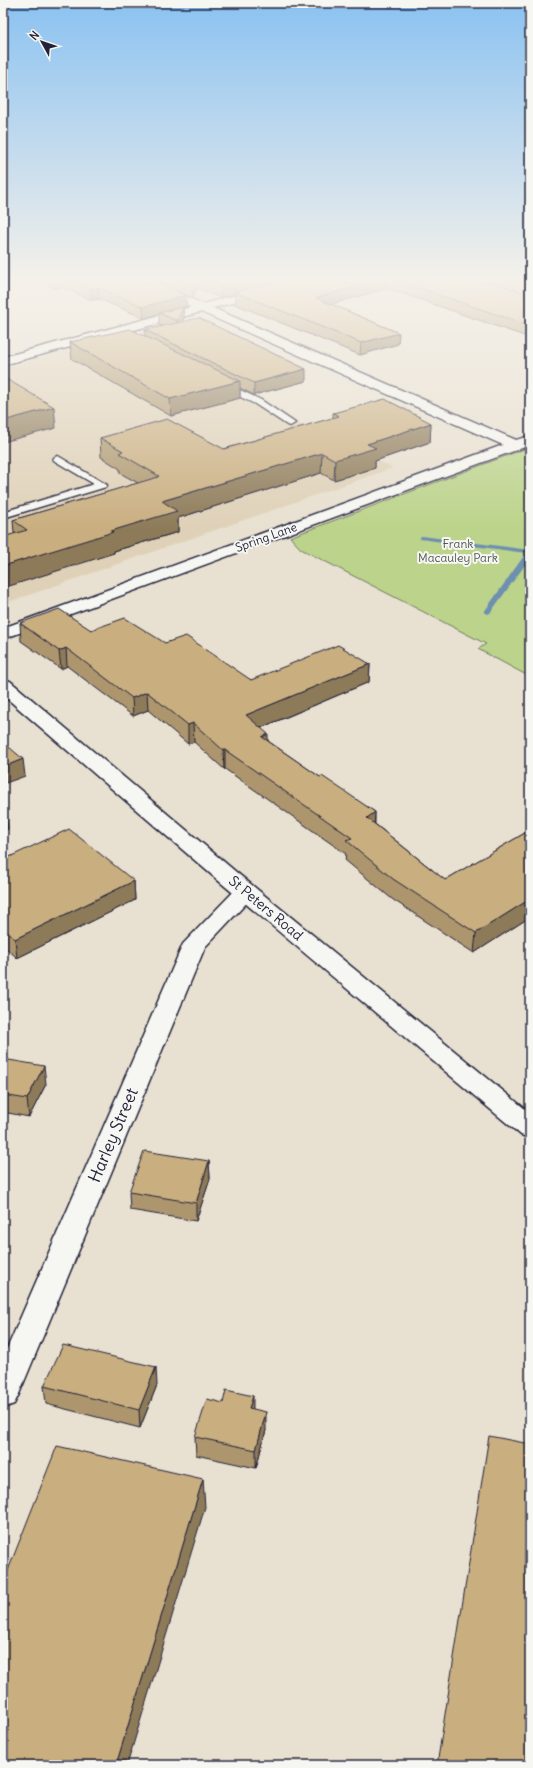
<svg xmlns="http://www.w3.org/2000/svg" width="533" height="1768" viewBox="0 0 533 1768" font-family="Delius,sans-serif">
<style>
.built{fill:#dfd1b8}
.green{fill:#bbd38a;stroke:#6e7a62}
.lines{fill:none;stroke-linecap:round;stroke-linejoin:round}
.stream{fill:#6d8fb1;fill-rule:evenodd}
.service-casing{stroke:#22223b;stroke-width:3}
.minor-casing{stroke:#22223b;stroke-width:3}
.primary-casing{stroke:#22223b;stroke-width:3}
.service{fill:#f6f6f2;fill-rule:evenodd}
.minor{fill:#f6f6f2;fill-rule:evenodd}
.primary{fill:#f6f6f2;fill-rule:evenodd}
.wall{fill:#ad966d;stroke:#22223b}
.shaded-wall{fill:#8d7a59;stroke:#22223b}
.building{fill:#c9ae7f;stroke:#22223b}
.labels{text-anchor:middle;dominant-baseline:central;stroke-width:4;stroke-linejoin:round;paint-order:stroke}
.far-street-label{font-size:12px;fill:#22223b;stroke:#f6f6f2}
.far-park-label{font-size:12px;fill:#505753;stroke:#f6f6f2}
.street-label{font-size:14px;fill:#22223b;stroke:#f6f6f2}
.near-street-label{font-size:17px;fill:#22223b;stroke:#f6f6f2}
</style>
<rect width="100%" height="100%" fill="#e8e0d0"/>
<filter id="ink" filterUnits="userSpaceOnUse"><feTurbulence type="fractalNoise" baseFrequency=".025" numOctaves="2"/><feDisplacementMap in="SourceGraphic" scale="8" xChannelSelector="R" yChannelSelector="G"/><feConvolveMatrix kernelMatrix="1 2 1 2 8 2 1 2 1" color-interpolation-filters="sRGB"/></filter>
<g filter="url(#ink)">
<!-- built -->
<path class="built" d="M 116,337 L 393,468 L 3,604 L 3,368 Z"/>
<!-- green -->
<path class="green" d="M 530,447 L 530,677 L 478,649 L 486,644 L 301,549 L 290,537 Z"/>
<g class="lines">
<!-- stream -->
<path class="stream" d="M 422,536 L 530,550 L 530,558 L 490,613 L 488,614 L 484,612 L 526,553 L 420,539 L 420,537 Z"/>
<!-- service casing -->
<g class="service-casing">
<g id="service">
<path d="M 221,381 L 261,400 L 295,423 L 290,426 L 287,425 L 255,404 L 218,386 L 217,384 Z"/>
<path d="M 58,456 L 107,485 L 106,487 L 3,518 L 3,512 L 94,484 L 55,461 L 53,459 L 55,457 Z"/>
</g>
</g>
<!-- minor casing -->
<g class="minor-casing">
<g id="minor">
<path d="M 139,283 L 154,283 L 203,304 L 282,283 L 301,283 L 299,285 L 213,308 L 516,440 L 530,436 L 530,445 L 3,639 L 3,628 L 503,445 L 201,312 L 3,365 L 3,357 L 191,307 L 141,285 Z"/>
<path d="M 246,885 L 254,887 L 257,892 L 205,947 L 19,1394 L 14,1404 L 3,1408 L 3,1358 L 183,944 L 238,887 Z"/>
</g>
</g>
<!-- primary casing -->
<g class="primary-casing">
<path id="primary" d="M 3,679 L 10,681 L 236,872 L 530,1113 L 530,1138 L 521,1135 L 220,882 L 3,695 Z"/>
</g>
<!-- service -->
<use href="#service" class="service"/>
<!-- minor -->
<use href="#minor" class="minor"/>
<!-- primary -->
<use href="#primary" class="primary"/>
</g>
<!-- wall -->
<g class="wall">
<path d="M 43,283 L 157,283 L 186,295 L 186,307 L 183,307 L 184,318 L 182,322 L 306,381 L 254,395 L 240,388 L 240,398 L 171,416 L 72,359 L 70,342 L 145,336 L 145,330 L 163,326 L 159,325 L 159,314 L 144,318 L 99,299 L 92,300 L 61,287 L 55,288 Z"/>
<path d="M 158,283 L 530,283 L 530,338 L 387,288 L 331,304 L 399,333 L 398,344 L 360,355 L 235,304 L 235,294 L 221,298 L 197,288 L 193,298 Z"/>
<path d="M 333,413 L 431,423 L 430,442 L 375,461 L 375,468 L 334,480 L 321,473 L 178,518 L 178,532 L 114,551 L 114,553 L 14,533 L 13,520 L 138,483 L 120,473 L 120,469 L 101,457 L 100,438 L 224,449 L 333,418 Z"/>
<path d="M 20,623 L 91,630 L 165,643 L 251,680 L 370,664 L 369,682 L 261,728 L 268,741 L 320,777 L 375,812 L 375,824 L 445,880 L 530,830 L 530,917 L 474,953 L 392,899 L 345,860 L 346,854 L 225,769 L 224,769 L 194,742 L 188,744 L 148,710 L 133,716 L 67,666 L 61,669 L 21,641 Z"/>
<path d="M 3,860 L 134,881 L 135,900 L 17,958 L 3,945 Z"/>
<path d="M 3,1059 L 46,1084 L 29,1117 L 3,1112 Z"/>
<path d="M 209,1161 L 210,1179 L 196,1221 L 130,1210 L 129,1192 Z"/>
<path d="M 157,1385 L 140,1428 L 46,1404 L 44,1386 Z"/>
<path d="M 253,1409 L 266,1430 L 256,1468 L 196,1455 L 195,1437 Z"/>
</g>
<!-- shaded-wall -->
<g class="shaded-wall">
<path d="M 55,283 L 60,283 L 61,287 L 55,288 Z"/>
<path d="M 194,283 L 197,283 L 197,288 L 193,298 L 192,287 Z"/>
<path d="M 235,283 L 277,283 L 235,292 L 235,294 L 221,298 L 221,287 Z"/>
<path d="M 368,283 L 388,283 L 387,288 L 316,309 L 316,298 Z"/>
<path d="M 98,287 L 99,299 L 92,300 L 91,289 Z"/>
<path d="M 186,295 L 186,307 L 183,307 L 184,318 L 177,333 L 177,321 L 159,313 L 159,314 L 144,318 L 143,307 Z"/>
<path d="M 399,333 L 398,344 L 360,355 L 361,343 Z"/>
<path d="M 306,369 L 306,381 L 254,395 L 254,383 Z"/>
<path d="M 240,381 L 240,398 L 171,416 L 170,399 Z"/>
<path d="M 54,407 L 56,428 L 3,442 L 3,421 Z"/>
<path d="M 431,423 L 430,442 L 375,461 L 375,468 L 334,480 L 335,460 L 367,444 Z"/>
<path d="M 322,453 L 321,473 L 178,518 L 178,532 L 114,551 L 114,553 L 3,588 L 3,566 L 111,531 L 162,501 Z"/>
<path d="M 66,648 L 67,666 L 61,669 L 59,651 Z"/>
<path d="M 370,664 L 369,682 L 246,734 L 246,715 Z"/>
<path d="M 147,692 L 148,710 L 133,716 L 132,698 Z"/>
<path d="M 193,723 L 194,742 L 188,744 L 188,725 Z"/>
<path d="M 268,734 L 268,753 L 262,737 Z"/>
<path d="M 223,750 L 225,750 L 225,769 L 224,769 Z"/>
<path d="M 23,759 L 25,776 L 3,784 L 3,767 Z"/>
<path d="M 6,812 L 8,829 L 3,831 L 3,814 Z"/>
<path d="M 375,812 L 374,832 L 367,818 Z"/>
<path d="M 134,881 L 135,900 L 17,958 L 15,939 Z"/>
<path d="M 530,899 L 530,917 L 474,953 L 476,933 Z"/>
<path d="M 44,1066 L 46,1084 L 29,1117 L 27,1099 Z"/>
<path d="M 209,1161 L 210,1179 L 196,1221 L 196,1203 Z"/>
<path d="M 156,1367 L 157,1385 L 140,1428 L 139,1410 Z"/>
<path d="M 253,1396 L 253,1413 L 249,1408 Z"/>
<path d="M 266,1412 L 266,1430 L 256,1468 L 256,1450 Z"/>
<path d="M 203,1479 L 205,1507 L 127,1765 L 116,1765 Z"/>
</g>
<!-- building -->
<g class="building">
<path d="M 77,283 L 157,283 L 186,295 L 143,307 L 98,287 L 91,289 Z"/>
<path d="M 183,283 L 194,283 L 192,287 Z"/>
<path d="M 212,283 L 235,283 L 221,287 Z"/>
<path d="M 271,283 L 368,283 L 316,298 L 399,333 L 361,343 L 235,292 Z"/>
<path d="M 404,283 L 495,283 L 530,295 L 530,326 Z"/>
<path d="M 524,283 L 530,283 L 530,285 Z"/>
<path d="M 183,307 L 177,321 L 159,313 Z"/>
<path d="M 199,318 L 306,369 L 254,383 L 145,330 Z"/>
<path d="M 130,329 L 240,381 L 170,399 L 70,342 Z"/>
<path d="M 3,377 L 54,407 L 3,421 Z"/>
<path d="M 385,399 L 431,423 L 367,444 L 376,448 L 335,460 L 322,453 L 162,501 L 177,511 L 111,531 L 113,532 L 3,566 L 3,537 L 27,530 L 13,520 L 158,477 L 159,476 L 119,453 L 123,451 L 100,438 L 167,419 L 224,449 L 339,416 L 333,413 Z"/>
<path d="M 59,609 L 91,630 L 125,618 L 165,643 L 186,636 L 251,680 L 338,645 L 370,664 L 246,715 L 268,734 L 262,737 L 320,777 L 322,776 L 375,812 L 367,818 L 445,880 L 530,830 L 530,899 L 476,933 L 393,879 L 346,840 L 352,838 L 225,750 L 223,750 L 193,723 L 188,725 L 147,692 L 132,698 L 66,648 L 59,651 L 20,623 Z"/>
<path d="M 3,742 L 23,759 L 3,767 Z"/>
<path d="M 3,809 L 6,812 L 3,814 Z"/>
<path d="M 69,829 L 134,881 L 15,939 L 3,928 L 3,860 Z"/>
<path d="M 3,1059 L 44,1066 L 27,1099 L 3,1095 Z"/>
<path d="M 144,1151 L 209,1161 L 196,1203 L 129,1192 Z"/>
<path d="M 63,1345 L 156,1367 L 139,1410 L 44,1386 Z"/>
<path d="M 226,1390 L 253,1396 L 249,1408 L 266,1412 L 256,1450 L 195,1437 L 207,1399 L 223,1403 Z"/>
<path d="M 489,1436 L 530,1444 L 530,1765 L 437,1765 Z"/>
<path d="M 57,1446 L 203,1479 L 116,1765 L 3,1765 L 3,1583 Z"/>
<path d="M 215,1761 L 230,1765 L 214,1765 Z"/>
</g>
</g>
<!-- sky -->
<linearGradient id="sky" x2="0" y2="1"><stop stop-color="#8bc2f1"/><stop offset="0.53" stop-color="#f5f1ea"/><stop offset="1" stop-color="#f5f1ea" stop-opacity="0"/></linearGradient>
<rect width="533" height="530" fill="url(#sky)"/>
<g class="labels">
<!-- far-street labels -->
<g class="far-street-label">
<text transform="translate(266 537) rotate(-20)">Spring Lane</text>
</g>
<!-- far-park labels -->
<g class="far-park-label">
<text x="458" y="543">Frank<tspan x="458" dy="14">Macauley Park</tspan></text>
</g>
<!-- street labels -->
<g class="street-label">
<text transform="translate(266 908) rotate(40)">St Peters Road</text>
</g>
<!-- near-street labels -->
<g class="near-street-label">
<text transform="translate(113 1135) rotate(-67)">Harley Street</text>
</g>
</g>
<!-- margin -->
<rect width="533" height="1768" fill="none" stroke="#f6f6f2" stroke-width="16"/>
<rect x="8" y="8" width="517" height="1752" fill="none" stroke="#22223b" stroke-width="1.5" filter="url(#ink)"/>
<!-- north arrow -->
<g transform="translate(42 42) rotate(310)" stroke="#f6f6f2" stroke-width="3" paint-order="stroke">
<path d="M0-3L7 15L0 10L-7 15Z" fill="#22223b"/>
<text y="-6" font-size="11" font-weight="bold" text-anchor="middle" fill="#22223b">N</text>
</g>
</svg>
